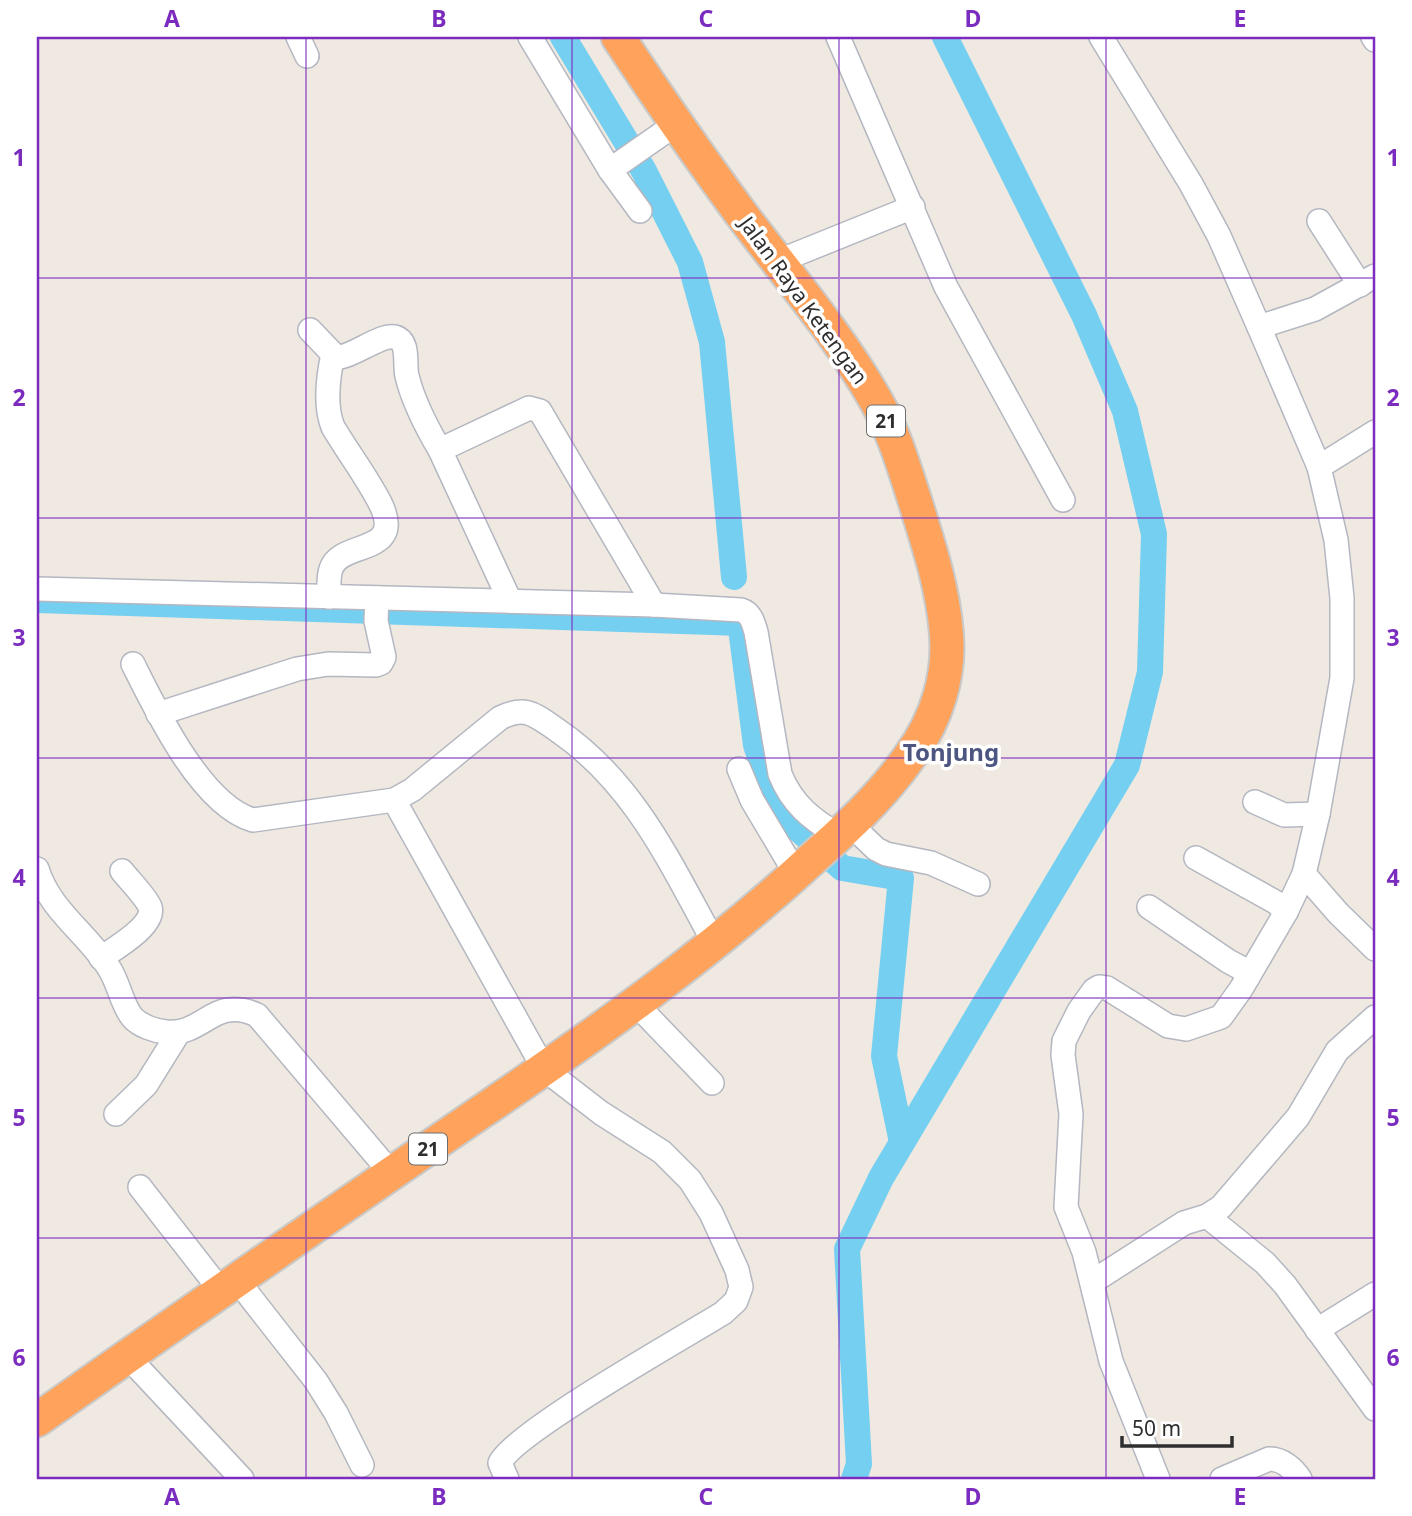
<svg xmlns="http://www.w3.org/2000/svg" width="1412" height="1516" viewBox="0 0 1412 1516" font-family="'Noto Sans',sans-serif">
<style>
.lines{fill:none;stroke-linecap:round;stroke-linejoin:round}
.canal{stroke:#75cff0;stroke-width:16}
.river{stroke:#75cff0;stroke-width:26}
.minor-casing{stroke:#b4b7c1;stroke-width:26}
.highway-casing{stroke:#c9c9c9;stroke-width:37}
.minor{stroke:#fff;stroke-width:23}
.highway{stroke:#ffa35c;stroke-width:33}
.grid{fill:none;stroke:#7b2cbf;stroke-width:2;stroke-opacity:0.55}
.labels{text-anchor:middle;dominant-baseline:central;stroke-width:7;stroke-linejoin:round;paint-order:stroke}
.shield{fill:#fff;stroke:#6d6d6d;stroke-width:2}
.shield-label{font-size:19px;font-weight:bold;fill:#2e2e2e}
.street-label{font-size:21px;fill:#2e2e2e;stroke:#fff}
.quarter-label{font-size:24px;font-weight:bold;fill:#4d5680;stroke:#fff}
.neatline{fill:none;stroke:#7b2cbf;stroke-width:2.5}
.grid-label{font-size:23px;text-anchor:middle;font-weight:bold;fill:#7b2cbf}
</style>
<rect width="100%" height="100%" fill="#efe9e1"/>
<g class="lines">
<!-- canal -->
<path class="canal" d="M 37,605 L 742,628"/>
<!-- river -->
<g class="river">
<path d="M 563,37 L 644,171 L 690,262 L 712,342 L 734,577"/>
<path d="M 740,621 L 756,745 L 777,810 L 842,868 L 901,878 L 884,1056 L 902,1142"/>
<path d="M 854,1479 L 859,1464 L 847,1249 L 881,1178 L 1127,765 L 1150,672 L 1154,534 L 1125,411 L 1084,315 L 945,37"/>
</g>
<!-- minor casing -->
<g class="minor-casing">
<g id="minor">
<path d="M 298,37 L 307,56"/>
<path d="M 530,37 L 610,170 L 640,211"/>
<path d="M 838,37 L 946,287 L 1063,500"/>
<path d="M 1101,37 L 1191,184 L 1219,236 L 1259,327 L 1319,467 L 1336,540 L 1342,598 L 1342,678 L 1318,814 L 1304,874 L 1286,912 L 1241,989 L 1221,1017 L 1186,1029 L 1168,1026 L 1107,988 L 1099,987 L 1094,990 L 1079,1011 L 1064,1041 L 1063,1055 L 1071,1114 L 1066,1207 L 1084,1252 L 1111,1361 L 1158,1479"/>
<path d="M 1373,37 L 1375,40"/>
<path d="M 610,170 L 676,124"/>
<path d="M 1319,221 L 1360,285"/>
<path d="M 779,261 L 913,207"/>
<path d="M 1259,327 L 1315,309 L 1375,276"/>
<path d="M 310,330 L 333,354 L 340,357 C 355,355 381,334 395,337 C 410,341 404,365 407,376 C 413,401 427,428 440,450 L 529,408 L 540,411 L 654,605"/>
<path d="M 440,450 L 510,601"/>
<path d="M 1319,467 L 1375,432"/>
<path d="M 37,589 L 654,605 L 741,610 C 751,613 753,622 756,632 L 780,774 C 792,804 811,819 838,835"/>
<path d="M 329,597 C 329,588 328,577 331,569 C 340,540 403,556 382,507 C 371,483 347,451 333,427 C 324,405 328,377 333,354"/>
<path d="M 133,664 C 156,710 201,805 253,820 L 394,800 L 412,790 L 500,718 C 526,705 535,715 557,730 C 635,783 671,865 715,944"/>
<path d="M 158,714 L 297,669 L 328,664 L 376,665 L 381,663 L 384,657 L 376,621 L 377,598"/>
<path d="M 739,769 L 752,800 L 796,874"/>
<path d="M 394,800 L 544,1069 L 601,1113 L 662,1152 L 690,1180 L 711,1213 L 737,1270 L 741,1287 L 736,1301 L 723,1313 C 686,1336 513,1433 500,1463 L 507,1479"/>
<path d="M 1255,802 L 1284,815 L 1318,814"/>
<path d="M 851,825 L 876,849 L 886,854 L 931,863 L 978,884"/>
<path d="M 1196,858 L 1277,903 L 1286,912"/>
<path d="M 37,869 C 50,911 87,933 109,968 C 119,983 121,1003 132,1017 C 140,1026 155,1031 166,1032 C 204,1036 213,995 257,1015 L 392,1174"/>
<path d="M 1304,874 L 1338,913 L 1375,949"/>
<path d="M 1149,907 L 1228,961 L 1241,968 L 1248,977"/>
<path d="M 101,958 C 114,949 156,925 150,907 C 146,897 129,880 122,871"/>
<path d="M 636,1004 L 712,1083"/>
<path d="M 116,1114 L 146,1085 L 179,1032"/>
<path d="M 140,1187 L 221,1291"/>
<path d="M 1207,1216 L 1265,1263 L 1285,1285 L 1375,1409"/>
<path d="M 237,1280 L 316,1381 L 336,1413 L 362,1465"/>
<path d="M 1092,1282 L 1184,1223 L 1207,1216 L 1221,1207 L 1298,1117 L 1337,1051 L 1375,1017"/>
<path d="M 1317,1330 L 1375,1294"/>
<path d="M 127,1356 L 242,1479"/>
<path d="M 1222,1479 L 1269,1459 C 1282,1459 1293,1468 1300,1479"/>
</g>
</g>
<!-- highway casing -->
<g class="highway-casing">
<path id="highway" d="M 37,1420 C 184,1316 332,1214 481,1112 C 596,1034 709,954 811,860 C 847,828 882,796 910,756 C 937,719 951,674 946,629 C 942,584 927,540 914,498 C 903,464 893,430 875,399 C 837,332 785,273 739,211 C 697,154 657,96 618,37"/>
</g>
<!-- minor -->
<use href="#minor" class="minor"/>
<!-- highway -->
<use href="#highway" class="highway"/>
</g>
<!-- grid -->
<path class="grid" d="M 306,37 L 306,1479M 572,37 L 572,1479M 839,37 L 839,1479M 1106,37 L 1106,1479M 37,278 L 1375,278M 37,518 L 1375,518M 37,758 L 1375,758M 37,998 L 1375,998M 37,1238 L 1375,1238"/>
<g class="labels">
<!-- shield labels -->
<g class="shield">
<rect x="867" y="405.5" width="38" height="31" rx="5"/>
<rect x="409" y="1133.5" width="38" height="31" rx="5"/>
</g>
<g class="shield-label">
<text x="886" y="421">21</text>
<text x="428" y="1149">21</text>
</g>
<!-- street labels -->
<g class="street-label">
<text transform="translate(804 300) rotate(54)">Jalan Raya Ketengan</text>
</g>
<!-- quarter labels -->
<g class="quarter-label">
<text x="951" y="751">Tonjung</text>
</g>
</g>
<!-- border -->
<rect width="1412" height="1516" fill="none" stroke="#ffffff" stroke-width="77"/>
<!-- scale -->
<path d="M1122 1436v10h110v-10" fill="none" stroke="#2e2e2e" stroke-width="3.5"/>
<text x="1132" y="1436" font-size="21" fill="#2e2e2e" stroke="#ffffff" stroke-width="5" paint-order="stroke">50 m</text>
<rect x="38" y="38" width="1336" height="1440" class="neatline"/>
<g class="grid-label">
<text x="172" y="27">A</text>
<text x="439" y="27">B</text>
<text x="706" y="27">C</text>
<text x="973" y="27">D</text>
<text x="1240" y="27">E</text>
<text x="19" y="166">1</text>
<text x="1393" y="166">1</text>
<text x="19" y="406">2</text>
<text x="1393" y="406">2</text>
<text x="19" y="646">3</text>
<text x="1393" y="646">3</text>
<text x="19" y="886">4</text>
<text x="1393" y="886">4</text>
<text x="19" y="1126">5</text>
<text x="1393" y="1126">5</text>
<text x="19" y="1366">6</text>
<text x="1393" y="1366">6</text>
<text x="172" y="1505">A</text>
<text x="439" y="1505">B</text>
<text x="706" y="1505">C</text>
<text x="973" y="1505">D</text>
<text x="1240" y="1505">E</text>
</g>
</svg>
